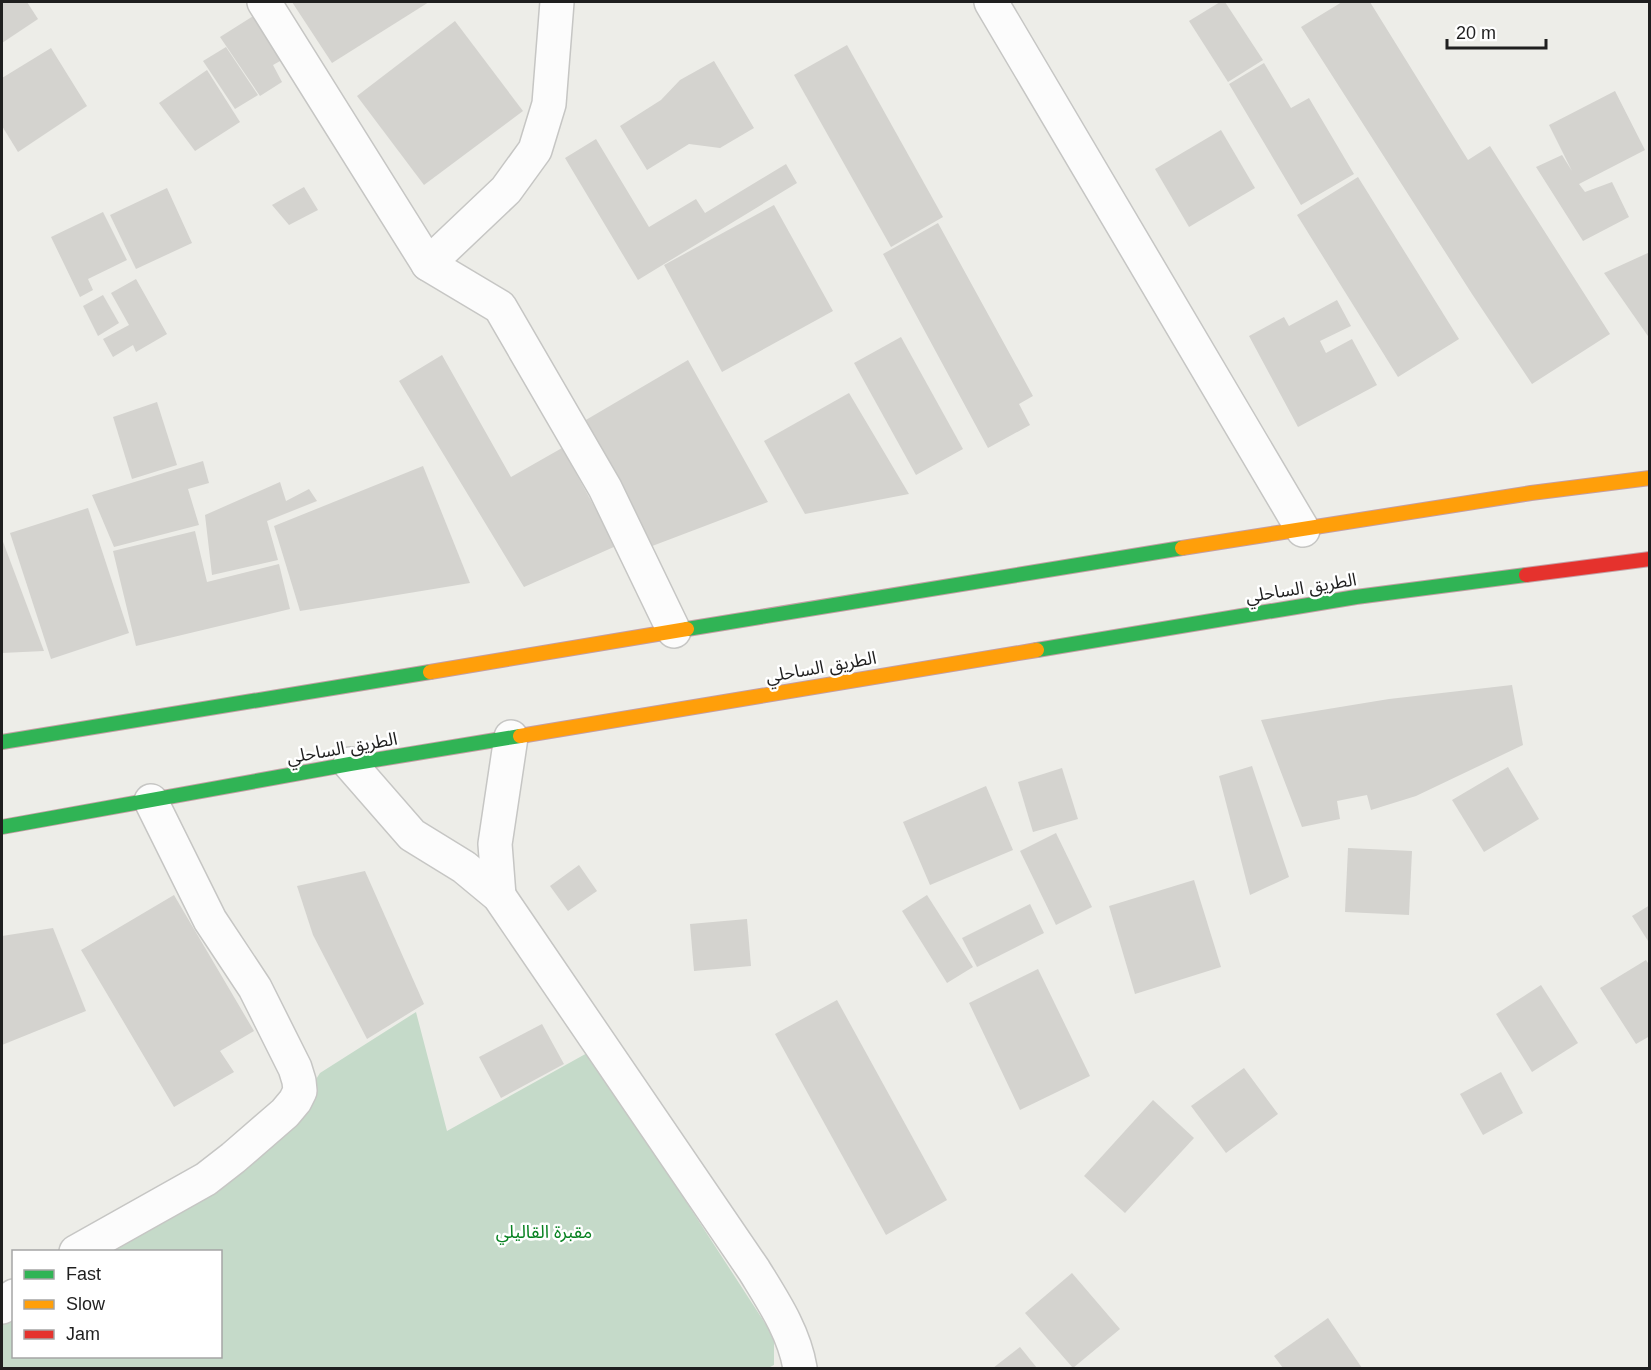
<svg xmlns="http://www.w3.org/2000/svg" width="1651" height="1370" viewBox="0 0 1651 1370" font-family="Helvetica,'Noto Sans Arabic',sans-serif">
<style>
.cemetery{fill:#c5dac9}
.building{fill:#d4d3cf}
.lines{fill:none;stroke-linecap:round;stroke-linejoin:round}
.street-casing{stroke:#c6c6c4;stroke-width:36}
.fast-casing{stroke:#c49ea4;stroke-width:16}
.slow-casing{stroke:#c49ea4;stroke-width:16}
.jam-casing{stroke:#c49ea4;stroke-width:16}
.street{stroke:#fcfcfc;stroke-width:33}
.fast{stroke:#30b455;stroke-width:14}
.slow{stroke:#ff9f0a;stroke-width:14}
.jam{stroke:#e5322d;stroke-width:14}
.labels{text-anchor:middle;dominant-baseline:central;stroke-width:5;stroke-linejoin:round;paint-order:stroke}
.street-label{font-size:18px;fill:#1f1f1f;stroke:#fff}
.park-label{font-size:18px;fill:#088221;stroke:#fff}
</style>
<rect width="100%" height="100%" fill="#edede8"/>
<!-- cemetery -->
<path class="cemetery" d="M 416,1012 L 447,1131 L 589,1052 L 774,1337 L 774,1365 L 768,1368 L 2,1368 L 2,1320 L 13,1308 L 14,1356 L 220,1356 L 220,1252 L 88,1251 L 288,1123 L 320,1073 Z"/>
<!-- building -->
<g class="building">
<path d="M 2,2 L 27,2 L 38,19 L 2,43 Z"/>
<path d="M 292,2 L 429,2 L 332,63 Z"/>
<path d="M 1220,2 L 1225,2 L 1263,60 L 1228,82 L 1189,21 Z"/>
<path d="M 1342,2 L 1370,2 L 1468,160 L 1490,146 L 1610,334 L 1532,384 L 1472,294 L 1301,27 Z"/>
<path d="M 261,11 L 289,56 L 273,65 L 282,82 L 260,96 L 220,37 Z"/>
<path d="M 455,21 L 523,111 L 424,185 L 357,96 Z"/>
<path d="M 847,45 L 943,217 L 891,247 L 794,75 Z"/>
<path d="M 226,47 L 258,95 L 235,109 L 203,61 Z"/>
<path d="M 51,48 L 87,106 L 18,152 L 2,126 L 2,78 Z"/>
<path d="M 714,61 L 754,128 L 720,148 L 689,144 L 647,170 L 620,126 L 661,100 L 680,80 Z"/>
<path d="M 1264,63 L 1291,108 L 1309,98 L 1354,174 L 1301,205 L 1229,84 Z"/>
<path d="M 207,70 L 240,122 L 195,151 L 159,103 Z"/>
<path d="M 1615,91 L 1645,150 L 1579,184 L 1585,192 L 1612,182 L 1629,217 L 1583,241 L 1536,167 L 1562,155 L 1572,171 L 1549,125 Z"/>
<path d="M 1221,130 L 1255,188 L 1189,227 L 1155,169 Z"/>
<path d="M 596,139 L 649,227 L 696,199 L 705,213 L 786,164 L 797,183 L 638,280 L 565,158 Z"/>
<path d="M 1358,177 L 1459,339 L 1398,377 L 1297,215 Z"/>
<path d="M 304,187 L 318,210 L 289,225 L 272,205 Z"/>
<path d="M 167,188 L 192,243 L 136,269 L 110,215 Z"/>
<path d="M 774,205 L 833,311 L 722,372 L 664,265 Z"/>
<path d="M 103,212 L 127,260 L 88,279 L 93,290 L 80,297 L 51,237 Z"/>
<path d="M 938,223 L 1033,396 L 1019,404 L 1030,425 L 988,448 L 883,254 Z"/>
<path d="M 1650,252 L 1650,339 L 1604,273 Z"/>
<path d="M 136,279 L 167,334 L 136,352 L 133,345 L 113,357 L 103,339 L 129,325 L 111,293 Z"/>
<path d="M 103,295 L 119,323 L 98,336 L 83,306 Z"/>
<path d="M 1337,300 L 1351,326 L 1320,341 L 1326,353 L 1352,339 L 1377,385 L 1298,427 L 1249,336 L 1284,317 L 1289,326 Z"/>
<path d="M 901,337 L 963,449 L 916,475 L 854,363 Z"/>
<path d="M 442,355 L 511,477 L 562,448 L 616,546 L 524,587 L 399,381 Z"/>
<path d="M 688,360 L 768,502 L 647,548 L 579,424 Z"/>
<path d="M 849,393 L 909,494 L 805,514 L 764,441 Z"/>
<path d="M 157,402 L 177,465 L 132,479 L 113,417 Z"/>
<path d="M 203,461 L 209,483 L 188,489 L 199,525 L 114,547 L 92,495 Z"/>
<path d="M 423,466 L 470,583 L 300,611 L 274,526 Z"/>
<path d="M 280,482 L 286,501 L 309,489 L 317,501 L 267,521 L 278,560 L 212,575 L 205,515 Z"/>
<path d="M 88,508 L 129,633 L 51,659 L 10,533 Z"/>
<path d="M 195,531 L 207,582 L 279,564 L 290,609 L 136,646 L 113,551 Z"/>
<path d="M 2,539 L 44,651 L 2,653 Z"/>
<path d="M 1512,685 L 1523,745 L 1416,796 L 1371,810 L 1367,795 L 1337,801 L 1340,819 L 1302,827 L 1261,720 L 1389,699 Z"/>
<path d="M 1252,766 L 1289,877 L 1250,895 L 1219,776 Z"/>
<path d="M 1508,767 L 1539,819 L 1484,852 L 1452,800 Z"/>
<path d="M 1062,768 L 1078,819 L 1033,832 L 1018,782 Z"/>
<path d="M 986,786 L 1013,850 L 930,885 L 903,822 Z"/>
<path d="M 1056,833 L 1092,907 L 1056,925 L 1020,851 Z"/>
<path d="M 1348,848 L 1412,851 L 1409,915 L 1345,912 Z"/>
<path d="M 579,865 L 597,891 L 568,911 L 550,886 Z"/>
<path d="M 365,871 L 424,1004 L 367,1039 L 313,935 L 297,886 Z"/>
<path d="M 1194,880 L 1221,967 L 1135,994 L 1109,906 Z"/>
<path d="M 174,895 L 254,1031 L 220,1051 L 234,1072 L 174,1107 L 81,950 Z"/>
<path d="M 927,895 L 973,967 L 947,983 L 902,911 Z"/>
<path d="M 1030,904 L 1044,933 L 977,967 L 962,938 Z"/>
<path d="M 1650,905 L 1650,944 L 1632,916 Z"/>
<path d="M 747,919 L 751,966 L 694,971 L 690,924 Z"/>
<path d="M 53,928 L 86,1011 L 2,1045 L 2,936 Z"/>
<path d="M 1646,960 L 1650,966 L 1650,1036 L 1636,1044 L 1600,988 Z"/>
<path d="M 1038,969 L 1090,1076 L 1020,1110 L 969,1003 Z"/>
<path d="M 1541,985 L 1578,1043 L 1532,1072 L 1496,1014 Z"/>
<path d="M 837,1000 L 947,1200 L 886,1235 L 775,1034 Z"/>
<path d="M 542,1024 L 564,1064 L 501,1098 L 479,1057 Z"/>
<path d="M 1244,1068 L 1278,1114 L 1226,1153 L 1191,1106 Z"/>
<path d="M 1501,1072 L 1523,1113 L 1483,1135 L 1460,1094 Z"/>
<path d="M 1153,1100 L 1194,1138 L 1125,1213 L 1084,1176 Z"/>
<path d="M 1072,1273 L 1120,1329 L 1073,1368 L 1025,1313 Z"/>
<path d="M 1328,1318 L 1362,1368 L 1283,1368 L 1274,1356 Z"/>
<path d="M 1020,1347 L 1037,1368 L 993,1368 Z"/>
</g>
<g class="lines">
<!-- street casing -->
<g class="street-casing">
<g id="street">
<path d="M 264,2 L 428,264 L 500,307 L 605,488 L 674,631"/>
<path d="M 991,2 L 1303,530"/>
<path d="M 428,264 L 506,190 L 535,150 L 549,104 L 557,2"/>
<path d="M 350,764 L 412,835 L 464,867 L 499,896 L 754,1270 C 773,1301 794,1332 800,1368"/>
<path d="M 499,896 L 495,844 L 511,737"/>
<path d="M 76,1252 L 206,1179 L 233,1158 L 285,1113 L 295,1101 L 300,1091 L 299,1081 L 295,1068 L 255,988 L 210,920 L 151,801"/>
<path d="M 2,1307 L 14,1296"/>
</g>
</g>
<!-- fast casing -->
<g class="fast-casing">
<g id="fast">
<path d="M 687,629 L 1182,548"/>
<path d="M 1037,650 L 1356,597 L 1526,575"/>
<path d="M 2,742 L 430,672"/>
<path d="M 2,827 L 350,764 L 520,736"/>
</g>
</g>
<!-- slow casing -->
<g class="slow-casing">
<g id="slow">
<path d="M 1182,548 L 1531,493 L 1650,478"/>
<path d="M 430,672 L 687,629"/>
<path d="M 520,736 L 1037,650"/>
</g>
</g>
<!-- jam casing -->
<g class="jam-casing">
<path id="jam" d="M 1526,575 L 1650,559"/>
</g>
<!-- street -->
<use href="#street" class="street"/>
<!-- fast -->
<use href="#fast" class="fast"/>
<!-- slow -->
<use href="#slow" class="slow"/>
<!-- jam -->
<use href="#jam" class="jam"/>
</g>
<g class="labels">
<!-- street labels -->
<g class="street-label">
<text transform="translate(1301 588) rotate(-9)">الطريق الساحلي</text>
<text transform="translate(821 667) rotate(-10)">الطريق الساحلي</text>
<text transform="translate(342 748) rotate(-10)">الطريق الساحلي</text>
</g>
<!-- park labels -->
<g class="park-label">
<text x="544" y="1232">مقبرة القاليلي</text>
</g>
</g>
<!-- border -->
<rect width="1651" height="1370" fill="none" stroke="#1f1f1f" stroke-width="6"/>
<!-- legend -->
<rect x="12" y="1250" width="210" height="108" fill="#ffffff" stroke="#a5a5a5" stroke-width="1.5"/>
<rect x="24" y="1270" width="30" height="9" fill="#30b455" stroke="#a5a5a5" stroke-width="1.5"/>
<text x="66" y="1280" font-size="18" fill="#1f1f1f">Fast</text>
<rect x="24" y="1300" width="30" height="9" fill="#ff9f0a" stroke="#a5a5a5" stroke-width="1.5"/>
<text x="66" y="1310" font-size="18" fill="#1f1f1f">Slow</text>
<rect x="24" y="1330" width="30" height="9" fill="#e5322d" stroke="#a5a5a5" stroke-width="1.5"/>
<text x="66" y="1340" font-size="18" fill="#1f1f1f">Jam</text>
<!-- scale -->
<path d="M1447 39v9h99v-9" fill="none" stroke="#1f1f1f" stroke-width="3"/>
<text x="1456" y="39" font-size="18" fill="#1f1f1f" stroke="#ffffff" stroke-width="4.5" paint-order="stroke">20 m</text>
</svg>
